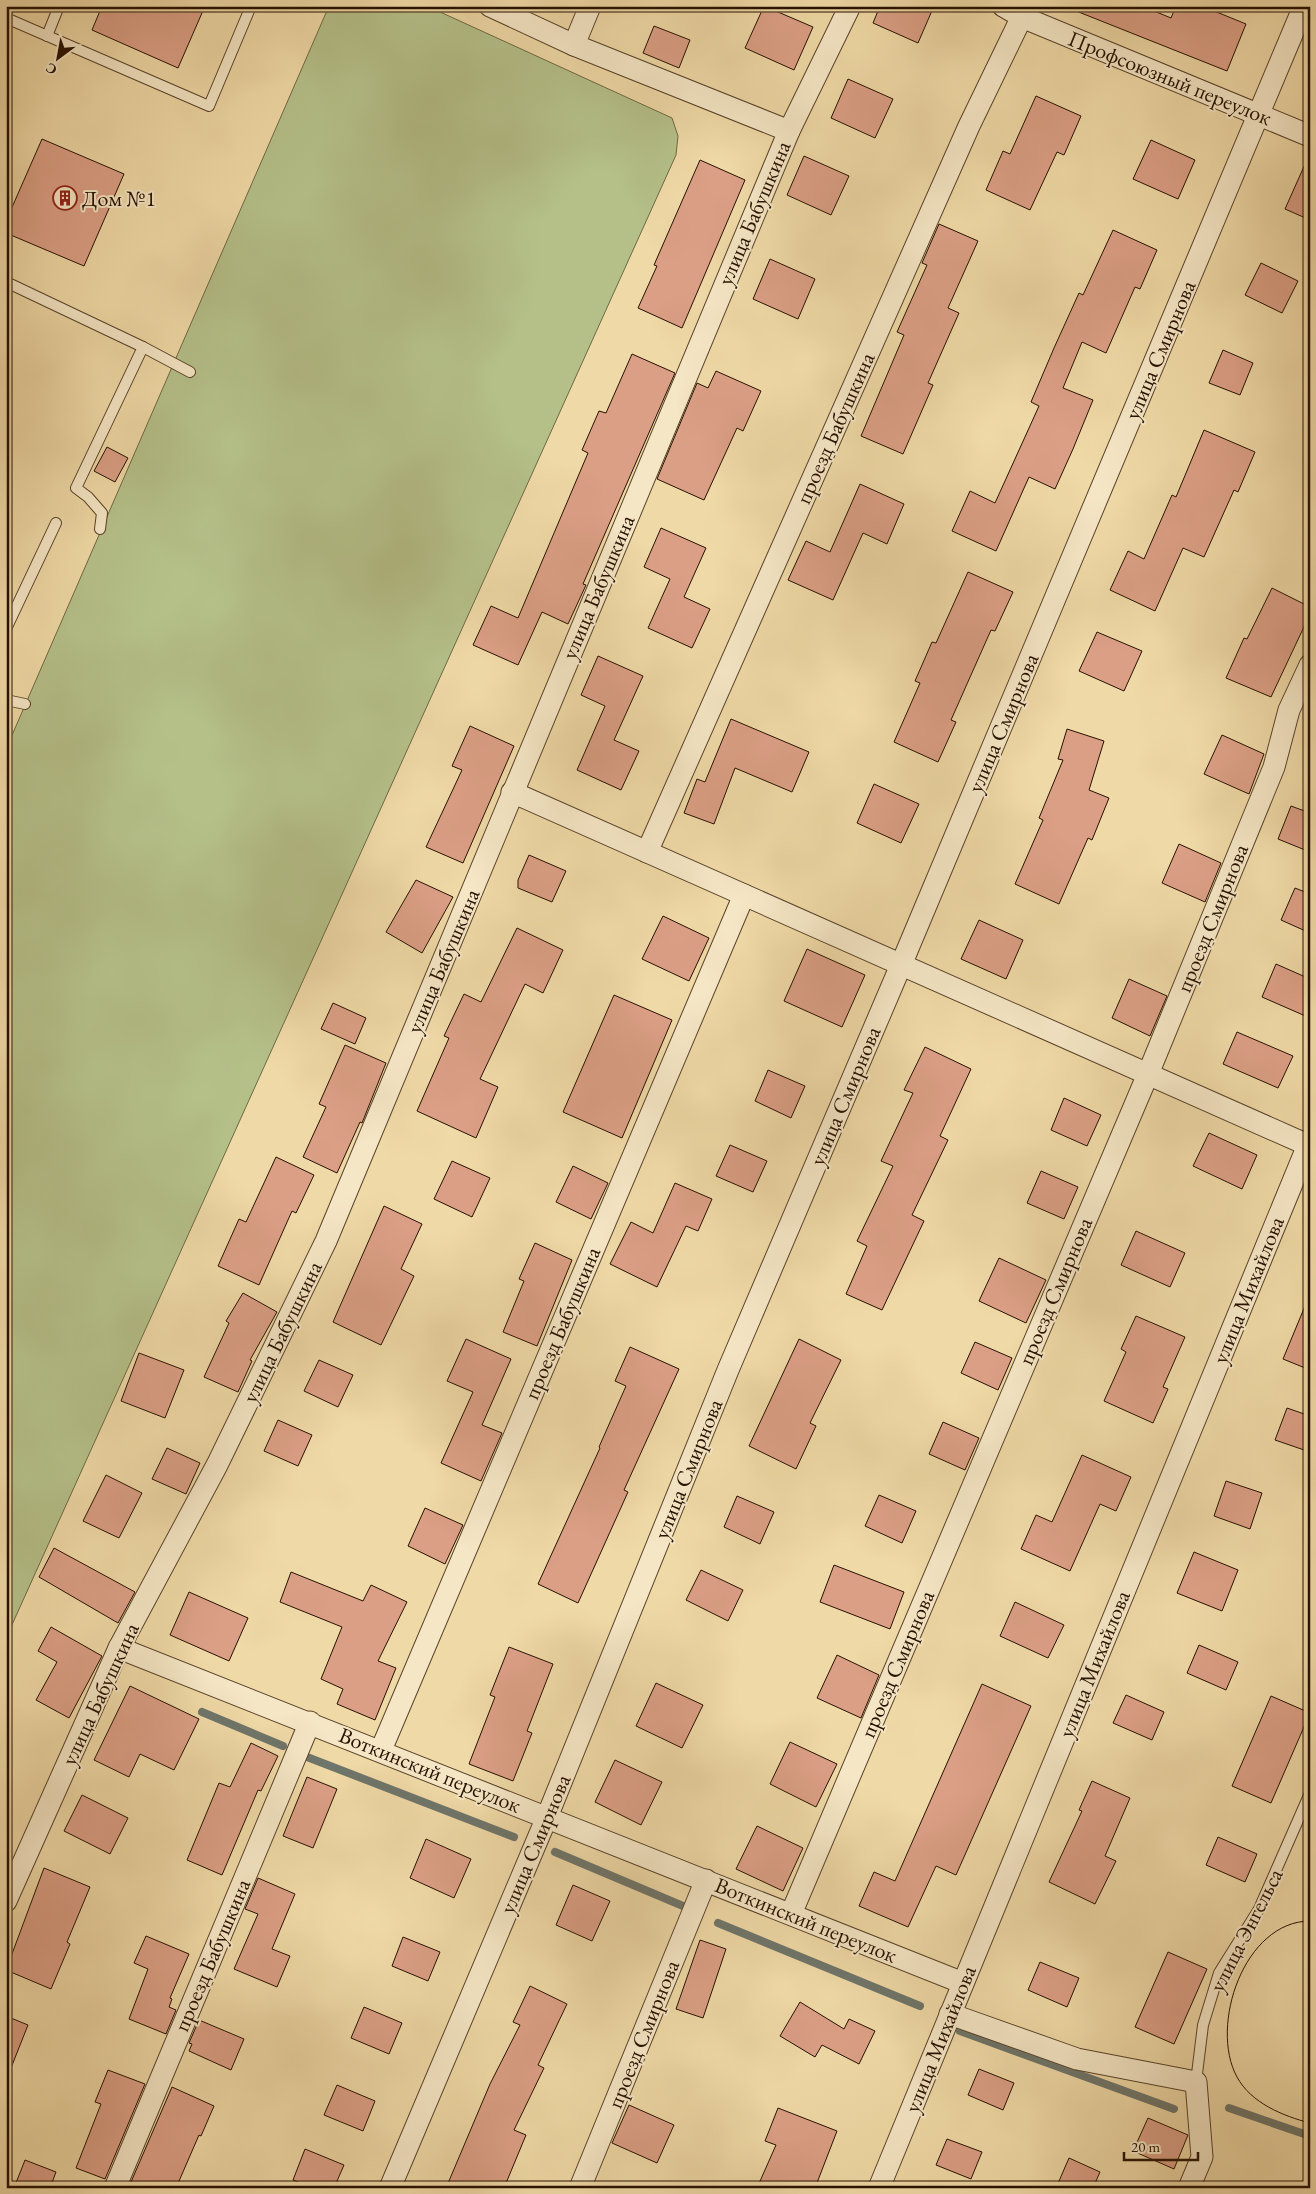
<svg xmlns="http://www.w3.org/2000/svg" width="1316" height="2194" viewBox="0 0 1316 2194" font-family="'EB Garamond',serif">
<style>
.green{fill:#b5c089;stroke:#6e6844}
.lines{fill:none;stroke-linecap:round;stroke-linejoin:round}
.stream{stroke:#6e756a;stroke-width:8}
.building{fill:#db9f85;stroke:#271100}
.lane-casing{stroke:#59432a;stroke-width:12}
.street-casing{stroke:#59432a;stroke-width:23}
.lane{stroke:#f5e6c5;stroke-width:10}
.street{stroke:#f5e6c5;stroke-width:21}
.tram{stroke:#271100;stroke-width:1}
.labels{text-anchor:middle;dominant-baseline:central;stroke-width:4;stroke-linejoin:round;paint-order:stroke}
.street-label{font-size:22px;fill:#271100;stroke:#f5e6c5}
.poi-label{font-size:22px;fill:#271100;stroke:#f5e6c5;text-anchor:start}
</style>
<rect width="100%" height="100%" fill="#efd9a6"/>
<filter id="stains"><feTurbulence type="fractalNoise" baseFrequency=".004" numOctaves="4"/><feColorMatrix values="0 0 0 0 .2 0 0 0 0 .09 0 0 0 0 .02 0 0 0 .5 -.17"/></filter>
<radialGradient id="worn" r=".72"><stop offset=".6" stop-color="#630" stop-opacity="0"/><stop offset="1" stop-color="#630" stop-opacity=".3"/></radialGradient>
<!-- green -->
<path class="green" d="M 329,6 L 427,6 L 672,118 L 678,136 L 676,155 L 6,1638 L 6,749 Z"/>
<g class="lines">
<!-- stream -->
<g class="stream">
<path d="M 202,1712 L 283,1746"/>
<path d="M 307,1757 L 514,1837"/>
<path d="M 555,1852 L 683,1906"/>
<path d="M 718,1923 L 920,2006"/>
<path d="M 960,2031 L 1174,2109"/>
<path d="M 1229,2108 L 1310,2136"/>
</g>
</g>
<!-- building -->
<g class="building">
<path d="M 102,6 L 205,6 L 178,68 L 92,30 Z"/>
<path d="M 764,6 L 813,27 L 794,70 L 745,48 Z"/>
<path d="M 880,6 L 934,6 L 918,43 L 873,23 Z"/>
<path d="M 1142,6 L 1171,18 L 1176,6 L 1202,6 L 1246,24 L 1227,71 L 1066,7 Z"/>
<path d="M 654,26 L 690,40 L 679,68 L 643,53 Z"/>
<path d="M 848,79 L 893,99 L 875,138 L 831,118 Z"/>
<path d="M 1036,96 L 1081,116 L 1064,155 L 1057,152 L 1030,210 L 986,190 L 1003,151 L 1010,154 Z"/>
<path d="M 42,139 L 124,174 L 84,266 L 6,233 L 6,221 Z"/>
<path d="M 1151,140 L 1195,160 L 1178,199 L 1133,179 Z"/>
<path d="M 1310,153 L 1310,220 L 1285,209 Z"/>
<path d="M 804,156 L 849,176 L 831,215 L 787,195 Z"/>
<path d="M 700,160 L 745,180 L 682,328 L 638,308 L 657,266 L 654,265 Z"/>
<path d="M 939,224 L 978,241 L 948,308 L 959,313 L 928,383 L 933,385 L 903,454 L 861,436 L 904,335 L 897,332 L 927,265 L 922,263 Z"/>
<path d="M 1113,230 L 1157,250 L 1140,289 L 1135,287 L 1106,353 L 1082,342 L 1063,388 L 1093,400 L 1073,449 L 1055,489 L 1029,477 L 996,551 L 952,531 L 970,491 L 995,503 L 1039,406 L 1031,402 L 1054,348 L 1079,293 L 1083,295 Z"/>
<path d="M 770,259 L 815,279 L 798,319 L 753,299 Z"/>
<path d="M 1261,263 L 1298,281 L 1282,313 L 1245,295 Z"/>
<path d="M 1223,350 L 1253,363 L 1240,395 L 1209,383 Z"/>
<path d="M 632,354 L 675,373 L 583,584 L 586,585 L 568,624 L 542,612 L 518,665 L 473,645 L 491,606 L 518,618 L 588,453 L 582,450 L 599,411 L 606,413 Z"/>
<path d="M 716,371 L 761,391 L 743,431 L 737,428 L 704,500 L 657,479 L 697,383 L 708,388 Z"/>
<path d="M 1204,430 L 1255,452 L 1238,492 L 1234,490 L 1204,557 L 1183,548 L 1155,611 L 1110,590 L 1128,551 L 1144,559 L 1172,495 L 1176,497 Z"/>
<path d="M 107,447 L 128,458 L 115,482 L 94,471 Z"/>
<path d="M 860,484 L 904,504 L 887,544 L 863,533 L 833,600 L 788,580 L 806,541 L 830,552 Z"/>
<path d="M 661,528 L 706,548 L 684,597 L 710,609 L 692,648 L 648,628 L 670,579 L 644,567 Z"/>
<path d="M 968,572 L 1013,592 L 995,631 L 991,630 L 951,720 L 956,722 L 938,762 L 894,742 L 920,683 L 915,681 L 932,642 L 936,643 Z"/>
<path d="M 1272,588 L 1310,607 L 1310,614 L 1271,697 L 1226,678 L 1244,638 L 1247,639 Z"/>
<path d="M 1097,632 L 1142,651 L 1124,691 L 1079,671 Z"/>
<path d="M 598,656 L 643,676 L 614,740 L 639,751 L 621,790 L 577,770 L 605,706 L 581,695 Z"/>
<path d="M 731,719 L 809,752 L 792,792 L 735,768 L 714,824 L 684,813 L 697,779 L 705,782 Z"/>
<path d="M 470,726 L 514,746 L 463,863 L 426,847 L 462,770 L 452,766 Z"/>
<path d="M 1067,729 L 1104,741 L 1089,790 L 1109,798 L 1092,840 L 1088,838 L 1059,904 L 1015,884 L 1043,820 L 1039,818 L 1063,760 L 1058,759 Z"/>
<path d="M 1222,735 L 1264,754 L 1249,794 L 1204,774 Z"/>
<path d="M 874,784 L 919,804 L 901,843 L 857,823 Z"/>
<path d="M 1291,806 L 1310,813 L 1310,852 L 1278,839 Z"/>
<path d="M 1179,844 L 1221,863 L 1205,902 L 1162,883 Z"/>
<path d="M 529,855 L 566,871 L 552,902 L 518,888 L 518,880 Z"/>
<path d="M 416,880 L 453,897 L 422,953 L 386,932 Z"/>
<path d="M 1295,888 L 1310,894 L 1310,933 L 1281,920 Z"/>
<path d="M 663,916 L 709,938 L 689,981 L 642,959 Z"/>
<path d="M 979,920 L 1023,940 L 1006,979 L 961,959 Z"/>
<path d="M 517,928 L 563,950 L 543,993 L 525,984 L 480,1079 L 498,1087 L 476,1138 L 417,1111 L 449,1038 L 444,1036 L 464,994 L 481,1002 Z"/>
<path d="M 807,949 L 865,975 L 842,1027 L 784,1001 Z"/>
<path d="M 1276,964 L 1310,979 L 1310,1018 L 1262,997 Z"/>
<path d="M 1129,979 L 1167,996 L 1150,1036 L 1112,1018 Z"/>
<path d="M 614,995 L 672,1020 L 622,1138 L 563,1112 Z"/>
<path d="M 333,1003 L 366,1018 L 355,1044 L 321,1029 Z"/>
<path d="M 1237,1032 L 1293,1056 L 1278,1088 L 1223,1064 Z"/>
<path d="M 345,1045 L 386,1063 L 362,1123 L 360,1122 L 337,1173 L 303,1157 L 326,1107 L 319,1104 Z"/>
<path d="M 925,1047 L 971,1069 L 940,1136 L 948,1140 L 912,1215 L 924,1221 L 882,1310 L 846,1294 L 867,1246 L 857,1241 L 893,1166 L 881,1161 L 913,1093 L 904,1090 Z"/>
<path d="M 768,1070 L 805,1086 L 791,1118 L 755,1101 Z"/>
<path d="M 1064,1098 L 1101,1115 L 1087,1146 L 1051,1130 Z"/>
<path d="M 1209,1133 L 1257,1155 L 1242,1189 L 1193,1166 Z"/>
<path d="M 730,1145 L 767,1161 L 753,1192 L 716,1176 Z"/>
<path d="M 276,1157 L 314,1175 L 296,1213 L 292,1211 L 259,1285 L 218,1266 L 239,1219 L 246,1222 Z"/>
<path d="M 452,1161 L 490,1178 L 472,1217 L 434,1199 Z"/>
<path d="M 573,1166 L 608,1183 L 591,1219 L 556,1202 Z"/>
<path d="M 1041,1171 L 1078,1187 L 1064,1219 L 1027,1203 Z"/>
<path d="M 675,1183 L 712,1199 L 698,1231 L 686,1226 L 657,1287 L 610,1264 L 631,1222 L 653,1233 Z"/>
<path d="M 384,1206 L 422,1224 L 401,1269 L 414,1276 L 381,1345 L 333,1322 Z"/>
<path d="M 1136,1231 L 1185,1253 L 1170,1287 L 1121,1265 Z"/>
<path d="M 535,1243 L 572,1260 L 537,1346 L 503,1332 L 524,1281 L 519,1279 Z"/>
<path d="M 999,1258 L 1046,1280 L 1026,1323 L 979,1301 Z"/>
<path d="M 243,1293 L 277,1312 L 250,1360 L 252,1361 L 238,1392 L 204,1377 L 229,1323 L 226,1321 Z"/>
<path d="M 1310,1294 L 1310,1370 L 1283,1359 Z"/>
<path d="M 1136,1316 L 1185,1337 L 1163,1387 L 1168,1389 L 1153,1423 L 1104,1401 L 1126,1352 L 1121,1349 Z"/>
<path d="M 466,1339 L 511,1359 L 482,1425 L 502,1433 L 481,1481 L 441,1463 L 473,1392 L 447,1381 Z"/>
<path d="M 799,1339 L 841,1360 L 810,1423 L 816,1426 L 796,1469 L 749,1446 Z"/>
<path d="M 975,1342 L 1012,1358 L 998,1390 L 961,1373 Z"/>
<path d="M 630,1347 L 679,1369 L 624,1490 L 628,1492 L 578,1603 L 538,1584 L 600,1448 L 599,1447 L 626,1386 L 615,1381 Z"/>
<path d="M 139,1353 L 184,1370 L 165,1418 L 121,1401 Z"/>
<path d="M 319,1360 L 353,1375 L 338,1407 L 304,1391 Z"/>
<path d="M 1287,1408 L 1310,1416 L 1310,1452 L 1275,1440 Z"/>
<path d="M 278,1420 L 312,1435 L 298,1466 L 264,1451 Z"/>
<path d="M 943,1422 L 979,1438 L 965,1470 L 929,1454 Z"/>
<path d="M 167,1448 L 200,1463 L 186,1494 L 152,1479 Z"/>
<path d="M 1082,1455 L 1131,1477 L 1116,1511 L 1100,1504 L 1070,1571 L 1021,1549 L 1036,1515 L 1052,1522 Z"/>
<path d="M 106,1475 L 142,1493 L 119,1538 L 83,1521 Z"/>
<path d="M 1226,1481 L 1262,1493 L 1250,1529 L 1214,1516 Z"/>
<path d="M 879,1495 L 916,1511 L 902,1543 L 865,1526 Z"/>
<path d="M 737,1496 L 774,1512 L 760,1544 L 724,1527 Z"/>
<path d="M 425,1508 L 463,1525 L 445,1564 L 408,1546 Z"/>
<path d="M 54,1548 L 135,1592 L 118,1623 L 39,1577 Z"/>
<path d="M 1194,1552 L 1238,1570 L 1222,1611 L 1177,1593 Z"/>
<path d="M 834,1565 L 904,1592 L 890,1629 L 820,1602 Z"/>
<path d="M 701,1570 L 743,1590 L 728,1621 L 686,1600 Z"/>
<path d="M 291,1572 L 363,1601 L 371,1585 L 407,1602 L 378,1661 L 396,1668 L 375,1720 L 337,1704 L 343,1689 L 321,1679 L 342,1627 L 280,1602 Z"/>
<path d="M 189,1592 L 248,1618 L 229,1661 L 170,1635 Z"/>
<path d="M 1015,1602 L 1064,1625 L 1048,1658 L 1000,1636 Z"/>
<path d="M 51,1627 L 102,1656 L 69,1718 L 36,1700 L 57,1662 L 38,1651 Z"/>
<path d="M 1199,1645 L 1238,1662 L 1226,1690 L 1187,1673 Z"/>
<path d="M 509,1647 L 553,1664 L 527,1731 L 532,1733 L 513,1781 L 469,1764 L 495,1697 L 490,1695 Z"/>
<path d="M 837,1655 L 879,1675 L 861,1718 L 817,1698 Z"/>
<path d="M 656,1683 L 703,1705 L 682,1748 L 636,1726 Z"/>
<path d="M 982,1684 L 1031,1706 L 956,1875 L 936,1866 L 908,1927 L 859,1906 L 874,1872 L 895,1881 Z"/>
<path d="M 130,1686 L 199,1719 L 174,1770 L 140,1754 L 129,1777 L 94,1760 Z"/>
<path d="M 1126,1695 L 1164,1712 L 1152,1740 L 1113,1723 Z"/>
<path d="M 1271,1696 L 1310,1713 L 1271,1803 L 1232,1786 Z"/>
<path d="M 790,1742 L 837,1764 L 816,1807 L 770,1784 Z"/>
<path d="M 251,1743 L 278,1756 L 261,1791 L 258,1790 L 222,1875 L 187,1860 L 219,1783 L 230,1787 Z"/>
<path d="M 615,1760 L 662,1782 L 641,1825 L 595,1802 Z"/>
<path d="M 307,1777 L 337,1789 L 313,1848 L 283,1836 Z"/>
<path d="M 1092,1781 L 1130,1798 L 1105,1856 L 1116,1861 L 1095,1904 L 1049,1882 L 1082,1811 L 1079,1810 Z"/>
<path d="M 82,1795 L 128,1818 L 110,1854 L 64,1831 Z"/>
<path d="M 757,1826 L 803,1848 L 783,1891 L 736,1869 Z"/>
<path d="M 1218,1837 L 1257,1854 L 1245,1882 L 1206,1865 Z"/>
<path d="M 426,1839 L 471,1859 L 454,1898 L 410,1878 Z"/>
<path d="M 44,1868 L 90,1887 L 67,1942 L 70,1944 L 51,1989 L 6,1970 Z"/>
<path d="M 258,1878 L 295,1894 L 272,1949 L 290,1956 L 277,1987 L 234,1969 L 258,1914 L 245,1909 Z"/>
<path d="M 573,1885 L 610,1901 L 592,1941 L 556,1925 Z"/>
<path d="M 146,1936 L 189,1954 L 170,1998 L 172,1999 L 169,2007 L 176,2010 L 166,2034 L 129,2019 L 148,1969 L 134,1963 Z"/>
<path d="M 403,1937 L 440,1952 L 428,1981 L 392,1966 Z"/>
<path d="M 700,1940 L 726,1949 L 703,2018 L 676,2009 Z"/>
<path d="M 1168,1952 L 1207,1969 L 1174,2044 L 1135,2027 Z"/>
<path d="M 1040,1962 L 1079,1978 L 1067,2007 L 1028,1990 Z"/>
<path d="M 530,1986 L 567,2004 L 538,2065 L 544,2068 L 514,2130 L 526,2135 L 504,2188 L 446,2188 L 490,2084 L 520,2025 L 513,2022 Z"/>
<path d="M 800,2002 L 844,2029 L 849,2019 L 875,2031 L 859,2064 L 822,2045 L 815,2057 L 780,2036 Z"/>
<path d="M 364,2007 L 402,2023 L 389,2054 L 351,2038 Z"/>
<path d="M 6,2016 L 28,2025 L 7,2078 L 6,2078 Z"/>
<path d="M 199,2020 L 244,2039 L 231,2070 L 189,2051 L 192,2044 L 189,2043 Z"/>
<path d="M 979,2069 L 1014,2083 L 1003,2110 L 968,2095 Z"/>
<path d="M 108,2070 L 145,2084 L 105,2179 L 76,2168 L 101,2104 L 95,2102 Z"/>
<path d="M 337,2085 L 375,2101 L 363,2131 L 324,2115 Z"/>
<path d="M 172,2087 L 214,2106 L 201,2136 L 199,2135 L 176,2188 L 145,2188 L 131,2182 Z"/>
<path d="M 629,2105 L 674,2125 L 657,2163 L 612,2143 Z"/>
<path d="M 778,2108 L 837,2131 L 815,2188 L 757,2188 L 776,2145 L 765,2141 Z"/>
<path d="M 1148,2118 L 1188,2135 L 1174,2169 L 1133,2151 Z"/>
<path d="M 947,2139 L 982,2152 L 971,2179 L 936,2165 Z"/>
<path d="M 305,2149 L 344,2165 L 334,2188 L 312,2188 L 293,2180 Z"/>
<path d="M 1069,2158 L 1100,2172 L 1093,2188 L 1056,2188 Z"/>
<path d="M 25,2160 L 56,2172 L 50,2188 L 14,2188 Z"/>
</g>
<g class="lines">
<!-- lane casing -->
<g class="lane-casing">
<g id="lane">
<path d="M 6,13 L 9,6"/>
<path d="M 6,18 L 209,106 L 251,6"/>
<path d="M 47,36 L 59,6"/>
<path d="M 6,282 L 143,347 L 190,372"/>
<path d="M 100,529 L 102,513 L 88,497 L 76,488 L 143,347"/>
<path d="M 6,629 L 56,523"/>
<path d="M 6,700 L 25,704"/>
<path d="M 1196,2082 L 1203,2025 L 1219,1973 L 1259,1909 L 1310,1793"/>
</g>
</g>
<!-- street casing -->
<g class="street-casing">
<g id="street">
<path d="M 490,6 L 574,45 L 789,131"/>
<path d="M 1003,6 L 1022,17 L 1310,136"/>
<path d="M 574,45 L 590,6"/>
<path d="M 512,792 L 1310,1146"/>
<path d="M 647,852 L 969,126 L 1027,6"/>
<path d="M 119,1648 L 963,1983"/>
<path d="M 381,1750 L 744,895"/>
<path d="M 6,1901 L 119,1648 L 217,1465 L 326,1241 L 789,131 L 850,6"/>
<path d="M 791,1914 L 1148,1074 L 1274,767 L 1289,710 L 1310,665"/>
<path d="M 950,2014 L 1077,2059 L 1196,2082 L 1202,2157 L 1189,2188"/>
<path d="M 115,2188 L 310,1722"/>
<path d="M 390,2188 L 547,1817 L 728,1370 L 901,965 L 1304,6"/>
<path d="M 580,2188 L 706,1880"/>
<path d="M 879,2188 L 1310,1140"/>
</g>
</g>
<!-- lane -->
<use href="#lane" class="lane"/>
<!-- street -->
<use href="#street" class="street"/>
<!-- tram -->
<path class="tram" d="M 1310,1921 C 1244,1921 1209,2026 1237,2077 C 1251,2103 1283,2116 1310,2123"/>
</g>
<!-- icons -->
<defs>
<g id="building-ring" transform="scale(1.25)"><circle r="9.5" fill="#f5e6c5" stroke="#8f2418" stroke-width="1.5"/><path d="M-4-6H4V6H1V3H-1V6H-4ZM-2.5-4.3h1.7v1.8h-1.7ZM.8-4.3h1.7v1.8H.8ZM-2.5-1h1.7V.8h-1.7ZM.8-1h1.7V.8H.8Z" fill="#8f2418"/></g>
</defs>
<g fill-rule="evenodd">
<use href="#building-ring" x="65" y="198"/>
</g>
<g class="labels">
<!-- street labels -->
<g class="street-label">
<text transform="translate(1170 78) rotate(22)">Профсоюзный переулок</text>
<text transform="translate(754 213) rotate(-67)">улица Бабушкина</text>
<text transform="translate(1160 350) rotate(-67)">улица Смирнова</text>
<text transform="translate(835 428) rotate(-66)">проезд Бабушкина</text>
<text transform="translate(598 587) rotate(-67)">улица Бабушкина</text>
<text transform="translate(1003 723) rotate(-67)">улица Смирнова</text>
<text transform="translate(1212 918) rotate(-68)">проезд Смирнова</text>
<text transform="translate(443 961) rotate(-67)">улица Бабушкина</text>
<text transform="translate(845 1096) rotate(-67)">улица Смирнова</text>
<text transform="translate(1248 1290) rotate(-68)">улица Михайлова</text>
<text transform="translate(1055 1291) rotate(-67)">проезд Смирнова</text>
<text transform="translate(562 1323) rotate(-67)">проезд Бабушкина</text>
<text transform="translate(282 1332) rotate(-64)">улица Бабушкина</text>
<text transform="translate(688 1469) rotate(-68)">улица Смирнова</text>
<text transform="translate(897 1664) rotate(-67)">проезд Смирнова</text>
<text transform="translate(1094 1664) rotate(-68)">улица Михайлова</text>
<text transform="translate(100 1694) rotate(-65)">улица Бабушкина</text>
<text transform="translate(430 1770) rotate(22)">Воткинский переулок</text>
<text transform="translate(535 1844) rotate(-67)">улица Смирнова</text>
<text transform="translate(806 1920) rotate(22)">Воткинский переулок</text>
<text transform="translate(1246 1930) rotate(-63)">улица Энгельса</text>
<text transform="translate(212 1955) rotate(-67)">проезд Бабушкина</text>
<text transform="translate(643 2034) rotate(-68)">проезд Смирнова</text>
<text transform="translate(940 2039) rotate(-68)">улица Михайлова</text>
</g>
<!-- poi labels -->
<g class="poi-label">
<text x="82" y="198">Дом №1</text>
</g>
</g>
<!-- margin -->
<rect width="1316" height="2194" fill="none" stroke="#efd9a6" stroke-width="25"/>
<rect x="8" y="8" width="1301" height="2179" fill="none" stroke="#271100" stroke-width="2.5"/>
<rect x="12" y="12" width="1291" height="2169" fill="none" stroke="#271100"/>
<!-- north arrow -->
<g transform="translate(58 58) rotate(212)" stroke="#f5e6c5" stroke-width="4" paint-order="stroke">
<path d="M0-4L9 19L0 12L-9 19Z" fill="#271100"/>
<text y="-8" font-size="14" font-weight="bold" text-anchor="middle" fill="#271100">С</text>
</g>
<!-- scale -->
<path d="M1124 2152v8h74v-8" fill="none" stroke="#271100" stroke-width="2.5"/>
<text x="1131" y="2152" font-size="15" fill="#271100" stroke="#f5e6c5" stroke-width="4" paint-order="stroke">20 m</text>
<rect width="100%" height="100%" filter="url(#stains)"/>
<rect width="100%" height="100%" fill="url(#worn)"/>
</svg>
